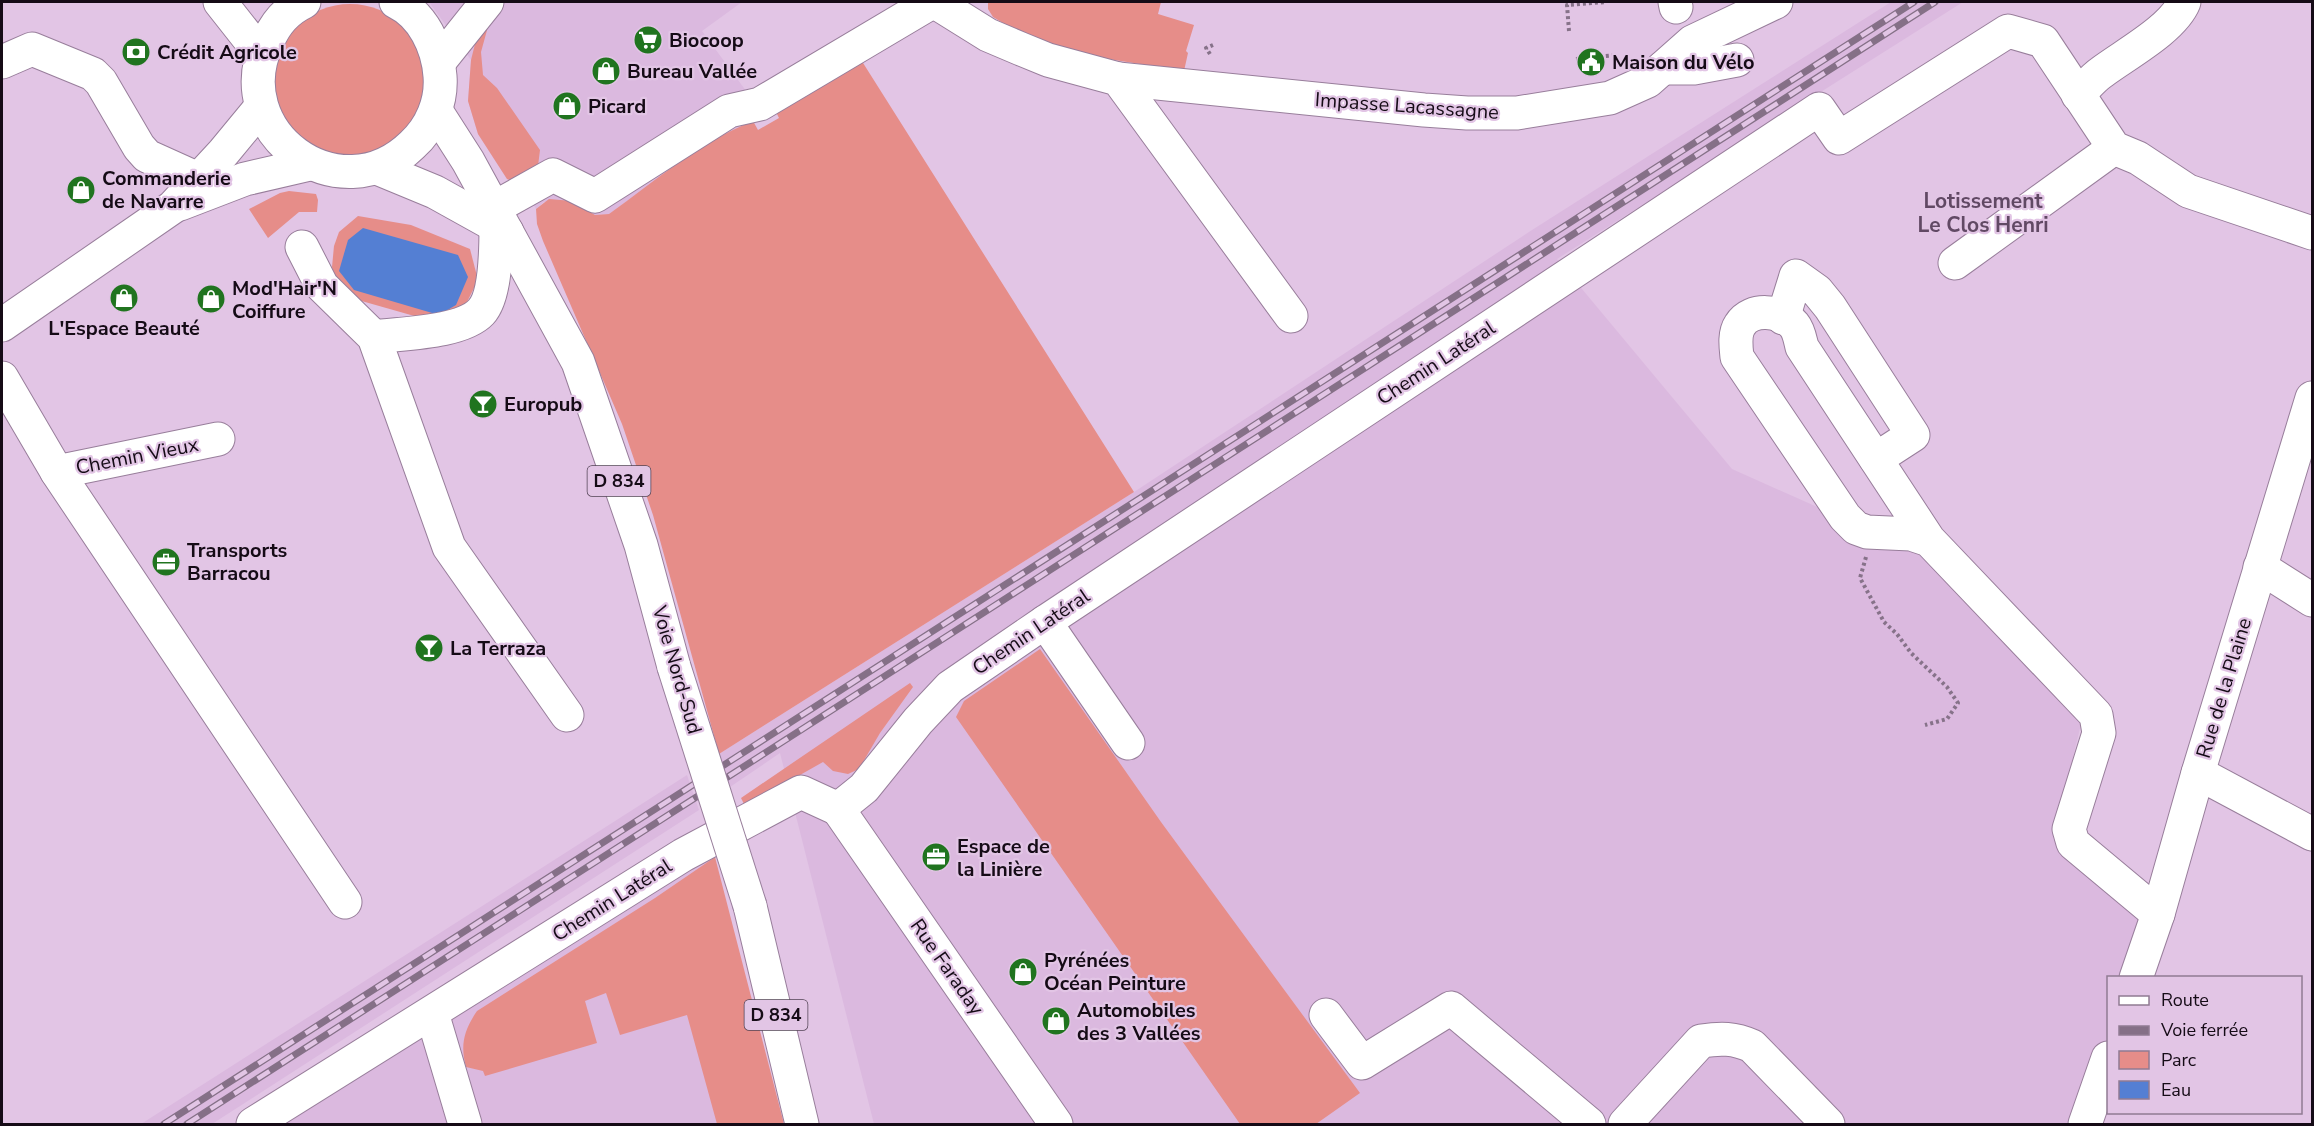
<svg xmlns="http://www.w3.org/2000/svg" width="2314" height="1126" viewBox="0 0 2314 1126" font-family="'Nunito Sans',sans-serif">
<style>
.built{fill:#dbb9df}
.green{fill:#e68d89}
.water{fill:#547fd3}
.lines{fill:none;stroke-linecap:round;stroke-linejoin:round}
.minor-casing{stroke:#987e9b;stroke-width:35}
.major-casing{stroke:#987e9b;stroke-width:35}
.path{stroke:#867289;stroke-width:4;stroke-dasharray:3 3;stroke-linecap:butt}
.minor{stroke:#fff;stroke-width:33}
.major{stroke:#fff;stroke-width:33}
.rail-casing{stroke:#857087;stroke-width:7}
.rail{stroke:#e2c5e5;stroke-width:4.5;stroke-dasharray:14;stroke-linecap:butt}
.major-bridge-casing{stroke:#987e9b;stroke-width:35;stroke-linecap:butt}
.major-bridge{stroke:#fff;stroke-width:33}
.labels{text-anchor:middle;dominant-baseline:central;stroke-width:4.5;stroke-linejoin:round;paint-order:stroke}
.shield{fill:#e2c5e5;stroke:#524354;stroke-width:1.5}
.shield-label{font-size:18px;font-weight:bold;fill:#150b16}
.poi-label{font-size:20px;font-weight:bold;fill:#150b16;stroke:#e2c5e5;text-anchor:start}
.street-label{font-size:20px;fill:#150b16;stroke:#e2c5e5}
.neighbourhood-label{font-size:21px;font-weight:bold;fill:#614964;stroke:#e2c5e5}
</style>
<rect width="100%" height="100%" fill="#e2c5e5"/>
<!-- built -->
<g class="built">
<path d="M 429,2 L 742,2 L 702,31 L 763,114 L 679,164 L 609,214 L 595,215 L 572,201 L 544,202 L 536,209 L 520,180 L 507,179 L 478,134 L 468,101 L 471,60 Z"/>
<path d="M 1891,2 L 1963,2 L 1557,259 L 1732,469 L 1925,555 L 2082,720 L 2053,839 L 2164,934 L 2149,977 L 2108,978 L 2108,1098 L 2099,1124 L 874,1124 L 780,753 L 730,787 L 719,754 L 1134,492 L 1532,230 Z"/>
<path d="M 687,775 L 699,810 L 212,1124 L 141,1124 Z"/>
<path d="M 709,857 L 771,1124 L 287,1124 L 434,1019 Z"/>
</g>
<!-- green -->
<g class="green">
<path d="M 988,2 L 1161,2 L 1158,14 L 1194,25 L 1186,51 L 1188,53 L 1184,71 L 1058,51 L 1018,32 L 993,17 L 988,9 Z"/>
<circle cx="350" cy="80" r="76"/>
<path d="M 489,23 L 481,52 L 483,75 L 497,88 L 540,150 L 538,166 L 514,182 L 507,179 L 478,134 L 468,101 L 471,60 L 476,40 Z"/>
<path d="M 858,55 L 1134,492 L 719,754 L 653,515 L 622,424 L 543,241 L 537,224 L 536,209 L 549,199 L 572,201 L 595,215 L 609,214 C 655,181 700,142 753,121 L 758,130 L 779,118 L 774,108 Z"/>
<path d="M 289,191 L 316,194 L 318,200 L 317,212 L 299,212 L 268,238 L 249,209 L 280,193 Z"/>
<path d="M 358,216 L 411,225 L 470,249 L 478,280 L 462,312 L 439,323 L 351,298 L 337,286 L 332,267 L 334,246 L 339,232 Z"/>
<path d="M 1040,649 L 1161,822 L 1360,1093 L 1316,1124 L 1240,1124 L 956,717 L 964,701 Z"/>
<path d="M 910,683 L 913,687 L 880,733 L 859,769 L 848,774 L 833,771 L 823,762 L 745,806 L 741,798 Z"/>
<path d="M 715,857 L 784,1124 L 717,1124 L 687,1015 L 620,1035 L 606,993 L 585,1001 L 597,1043 L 485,1076 L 483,1071 L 466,1067 C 460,1045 464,1030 477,1011 L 655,898 Z"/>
</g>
<!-- water -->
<path class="water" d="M 363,228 L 458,255 L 468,277 L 456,305 L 439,315 L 354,290 L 339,271 L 348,240 Z"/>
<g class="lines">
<!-- minor casing -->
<g class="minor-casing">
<g id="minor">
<path d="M 935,2 L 988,35 L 1021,49 L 1048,60 L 1118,79 L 1291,316"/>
<path d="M 1675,2 L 1676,7"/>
<path d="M 2,62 L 32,49 L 93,74 L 101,82 L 139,147 L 147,156 L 198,179"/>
<path d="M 1663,68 L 1694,68 L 1737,60"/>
<path d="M 1118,79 L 1424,110 L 1467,113 L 1517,113 L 1610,98 L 1648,81 L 1692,42 L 1776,2"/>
<path d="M 2078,95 C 2086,87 2093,78 2102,72 C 2126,54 2173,29 2184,2"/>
<path d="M 494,208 L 553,175 L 595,196 L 729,111 L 760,104 L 932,2"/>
<path d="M 302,247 L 322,286 L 374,337 L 449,547 L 567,715"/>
<path d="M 1955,263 L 2114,148"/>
<path d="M 1783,318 L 1796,276 L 1817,291 L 1830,307 L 1913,435 L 1876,459"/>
<path d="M 374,337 C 402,333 461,333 481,312 C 496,296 496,247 496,226"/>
<path d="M 2,378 L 57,472 L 218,439"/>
<path d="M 57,472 L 345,902"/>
<path d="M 1929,540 L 1802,347 C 1800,339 1799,331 1794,325 C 1781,310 1751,307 1740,325 C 1734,334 1736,347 1737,357 L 1845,517 L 1856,528 L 1867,532 L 1911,534 L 1929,540 L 2096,715 L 2099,733 L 2069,829 L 2073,843 L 2158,914"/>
<path d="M 2260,567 L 2312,600"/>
<path d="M 1045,622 L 1128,743"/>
<path d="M 2198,773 L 2312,834"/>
<path d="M 838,809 L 1056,1124"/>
<path d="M 2136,978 L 2158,914 L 2198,773 L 2312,398"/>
<path d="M 432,1013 L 465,1124"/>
<path d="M 1326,1015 L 1362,1063 L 1451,1008 L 1589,1124"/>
<path d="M 253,1124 L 683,855 L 801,792 L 838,809 L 864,788 L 918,721 L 950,687 L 1045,622 L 1819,109 L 1839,138 L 2008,31 L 2043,41 L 2114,148 L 2138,158 L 2188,191 L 2312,233"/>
<path d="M 1625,1124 L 1701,1041 C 1721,1038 1734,1038 1752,1046 L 1828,1124"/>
<path d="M 2085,1124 L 2108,1058"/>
</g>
</g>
<!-- major casing -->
<g class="major-casing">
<g id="major">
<path d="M 220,2 L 261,54"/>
<path d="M 304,2 C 287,10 275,24 268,41 C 224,132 339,216 412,145 C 431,128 442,102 440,76 C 438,47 423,15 396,2"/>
<path d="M 439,62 L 487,2"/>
<path d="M 436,111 L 468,161 L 578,362 L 641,545 L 674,667"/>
<path d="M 377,168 L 435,192 L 507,232"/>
<path d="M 180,204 L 245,179 L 310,164"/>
<path d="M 2,325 L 173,207 L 223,153 L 261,107"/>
<path d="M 750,906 L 802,1124"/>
</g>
</g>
<!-- path -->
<g class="path">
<path d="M 1569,31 L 1567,5 L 1606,2"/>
<path d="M 1210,54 L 1206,48 L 1213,45"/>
<path d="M 1576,59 L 1616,55"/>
<path d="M 1866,557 L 1860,578 L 1884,622 L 1897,634 L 1911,653 L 1947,687 L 1958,703 L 1947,719 L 1925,725"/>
</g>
<!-- minor -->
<use href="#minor" class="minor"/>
<!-- major -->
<use href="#major" class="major"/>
<!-- rail casing -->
<g class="rail-casing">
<g id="rail">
<path d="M 164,1124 L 1914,2"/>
<path d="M 187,1124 L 1935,2"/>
</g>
</g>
<!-- rail -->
<use href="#rail" class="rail"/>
<!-- major-bridge casing -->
<g class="major-bridge-casing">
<path id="major-bridge" d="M 674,667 L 750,906"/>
</g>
<!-- major-bridge -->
<use href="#major-bridge" class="major-bridge"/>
</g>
<!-- icons -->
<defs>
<g id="supermarket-disc" transform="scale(1.5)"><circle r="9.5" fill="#20741f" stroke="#e2c5e5"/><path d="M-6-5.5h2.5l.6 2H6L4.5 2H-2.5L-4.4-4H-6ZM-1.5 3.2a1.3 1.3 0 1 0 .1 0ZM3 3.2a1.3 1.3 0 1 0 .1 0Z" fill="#fff"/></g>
<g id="bank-disc" transform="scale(1.5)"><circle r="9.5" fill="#20741f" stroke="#e2c5e5"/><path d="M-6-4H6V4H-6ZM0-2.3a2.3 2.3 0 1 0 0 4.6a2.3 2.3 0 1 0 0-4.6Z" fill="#fff"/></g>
<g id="civic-disc" transform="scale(1.5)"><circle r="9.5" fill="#20741f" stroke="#e2c5e5"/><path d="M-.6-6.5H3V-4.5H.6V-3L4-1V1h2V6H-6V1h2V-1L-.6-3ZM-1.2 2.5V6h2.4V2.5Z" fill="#fff"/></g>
<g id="shop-disc" transform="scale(1.5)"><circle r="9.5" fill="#20741f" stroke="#e2c5e5"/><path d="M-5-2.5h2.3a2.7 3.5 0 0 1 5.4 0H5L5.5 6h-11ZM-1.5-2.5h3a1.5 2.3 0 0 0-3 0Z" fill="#fff"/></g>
<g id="bar-disc" transform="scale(1.5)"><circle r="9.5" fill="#20741f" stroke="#e2c5e5"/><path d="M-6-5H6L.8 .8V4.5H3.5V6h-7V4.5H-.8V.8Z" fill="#fff"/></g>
<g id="office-disc" transform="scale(1.5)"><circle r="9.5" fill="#20741f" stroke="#e2c5e5"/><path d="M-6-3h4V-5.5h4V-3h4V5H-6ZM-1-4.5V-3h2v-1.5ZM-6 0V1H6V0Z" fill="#fff"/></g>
</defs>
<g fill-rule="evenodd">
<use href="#supermarket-disc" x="648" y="40"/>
<use href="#bank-disc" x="136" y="52"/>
<use href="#civic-disc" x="1591" y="62"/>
<use href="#shop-disc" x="606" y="71"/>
<use href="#shop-disc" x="567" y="106"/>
<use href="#shop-disc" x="81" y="190"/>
<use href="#shop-disc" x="124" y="298"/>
<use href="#shop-disc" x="211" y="299"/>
<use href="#bar-disc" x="483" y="404"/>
<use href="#office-disc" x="166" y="562"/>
<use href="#bar-disc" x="429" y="648"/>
<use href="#office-disc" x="936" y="857"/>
<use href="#shop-disc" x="1023" y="972"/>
<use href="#shop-disc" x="1056" y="1021"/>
</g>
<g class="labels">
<!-- shield labels -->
<g class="shield">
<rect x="587.5" y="466" width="63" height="30" rx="4.5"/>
<rect x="744.5" y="1000" width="63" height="30" rx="4.5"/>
</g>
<g class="shield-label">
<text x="619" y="481">D 834</text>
<text x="776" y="1015">D 834</text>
</g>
<!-- poi labels -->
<g class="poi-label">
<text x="669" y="40">Biocoop</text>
<text x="157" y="52">Crédit Agricole</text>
<text x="1612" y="62">Maison du Vélo</text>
<text x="627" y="71">Bureau Vallée</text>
<text x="588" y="106">Picard</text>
<text x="102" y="178">Commanderie<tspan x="102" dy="23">de Navarre</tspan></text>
<text x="232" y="288">Mod'Hair'N<tspan x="232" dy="23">Coiffure</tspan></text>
<text x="124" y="328" text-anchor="middle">L'Espace Beauté</text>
<text x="504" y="404">Europub</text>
<text x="187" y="550">Transports<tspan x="187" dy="23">Barracou</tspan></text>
<text x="450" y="648">La Terraza</text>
<text x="957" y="846">Espace de<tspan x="957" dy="23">la Linière</tspan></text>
<text x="1044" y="960">Pyrénées<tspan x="1044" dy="23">Océan Peinture</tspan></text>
<text x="1077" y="1010">Automobiles<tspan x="1077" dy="23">des 3 Vallées</tspan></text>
</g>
<!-- street labels -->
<g class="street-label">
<text transform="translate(1407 106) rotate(4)">Impasse Lacassagne</text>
<text transform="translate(1436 363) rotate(-33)">Chemin Latéral</text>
<text transform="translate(137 456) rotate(-11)">Chemin Vieux</text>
<text transform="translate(1031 632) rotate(-34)">Chemin Latéral</text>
<text transform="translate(677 670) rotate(74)">Voie Nord-Sud</text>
<text transform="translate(2224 688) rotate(-73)">Rue de la Plaine</text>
<text transform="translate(612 900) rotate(-32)">Chemin Latéral</text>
<text transform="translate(947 967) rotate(55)">Rue Faraday</text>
</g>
<!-- neighbourhood labels -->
<g class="neighbourhood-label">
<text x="1983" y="201">Lotissement<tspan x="1983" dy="24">Le Clos Henri</tspan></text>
</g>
</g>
<!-- border -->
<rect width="2314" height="1126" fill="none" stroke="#150b16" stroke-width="6"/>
<!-- legend -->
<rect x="2107" y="976" width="195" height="138" fill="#e2c5e5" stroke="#907b92" stroke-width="1.5"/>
<rect x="2119" y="996" width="30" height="9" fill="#ffffff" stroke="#907b92" stroke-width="1.5"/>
<text x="2161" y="1006" font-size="18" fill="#150b16">Route</text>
<rect x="2119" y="1026" width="30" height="9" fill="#857087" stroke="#907b92" stroke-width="1.5"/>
<text x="2161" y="1036" font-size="18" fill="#150b16">Voie ferrée</text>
<rect x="2119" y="1051" width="30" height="18" fill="#e68d89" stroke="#907b92" stroke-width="1.5"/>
<text x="2161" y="1066" font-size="18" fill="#150b16">Parc</text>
<rect x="2119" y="1081" width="30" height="18" fill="#547fd3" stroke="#907b92" stroke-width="1.5"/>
<text x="2161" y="1096" font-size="18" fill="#150b16">Eau</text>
</svg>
